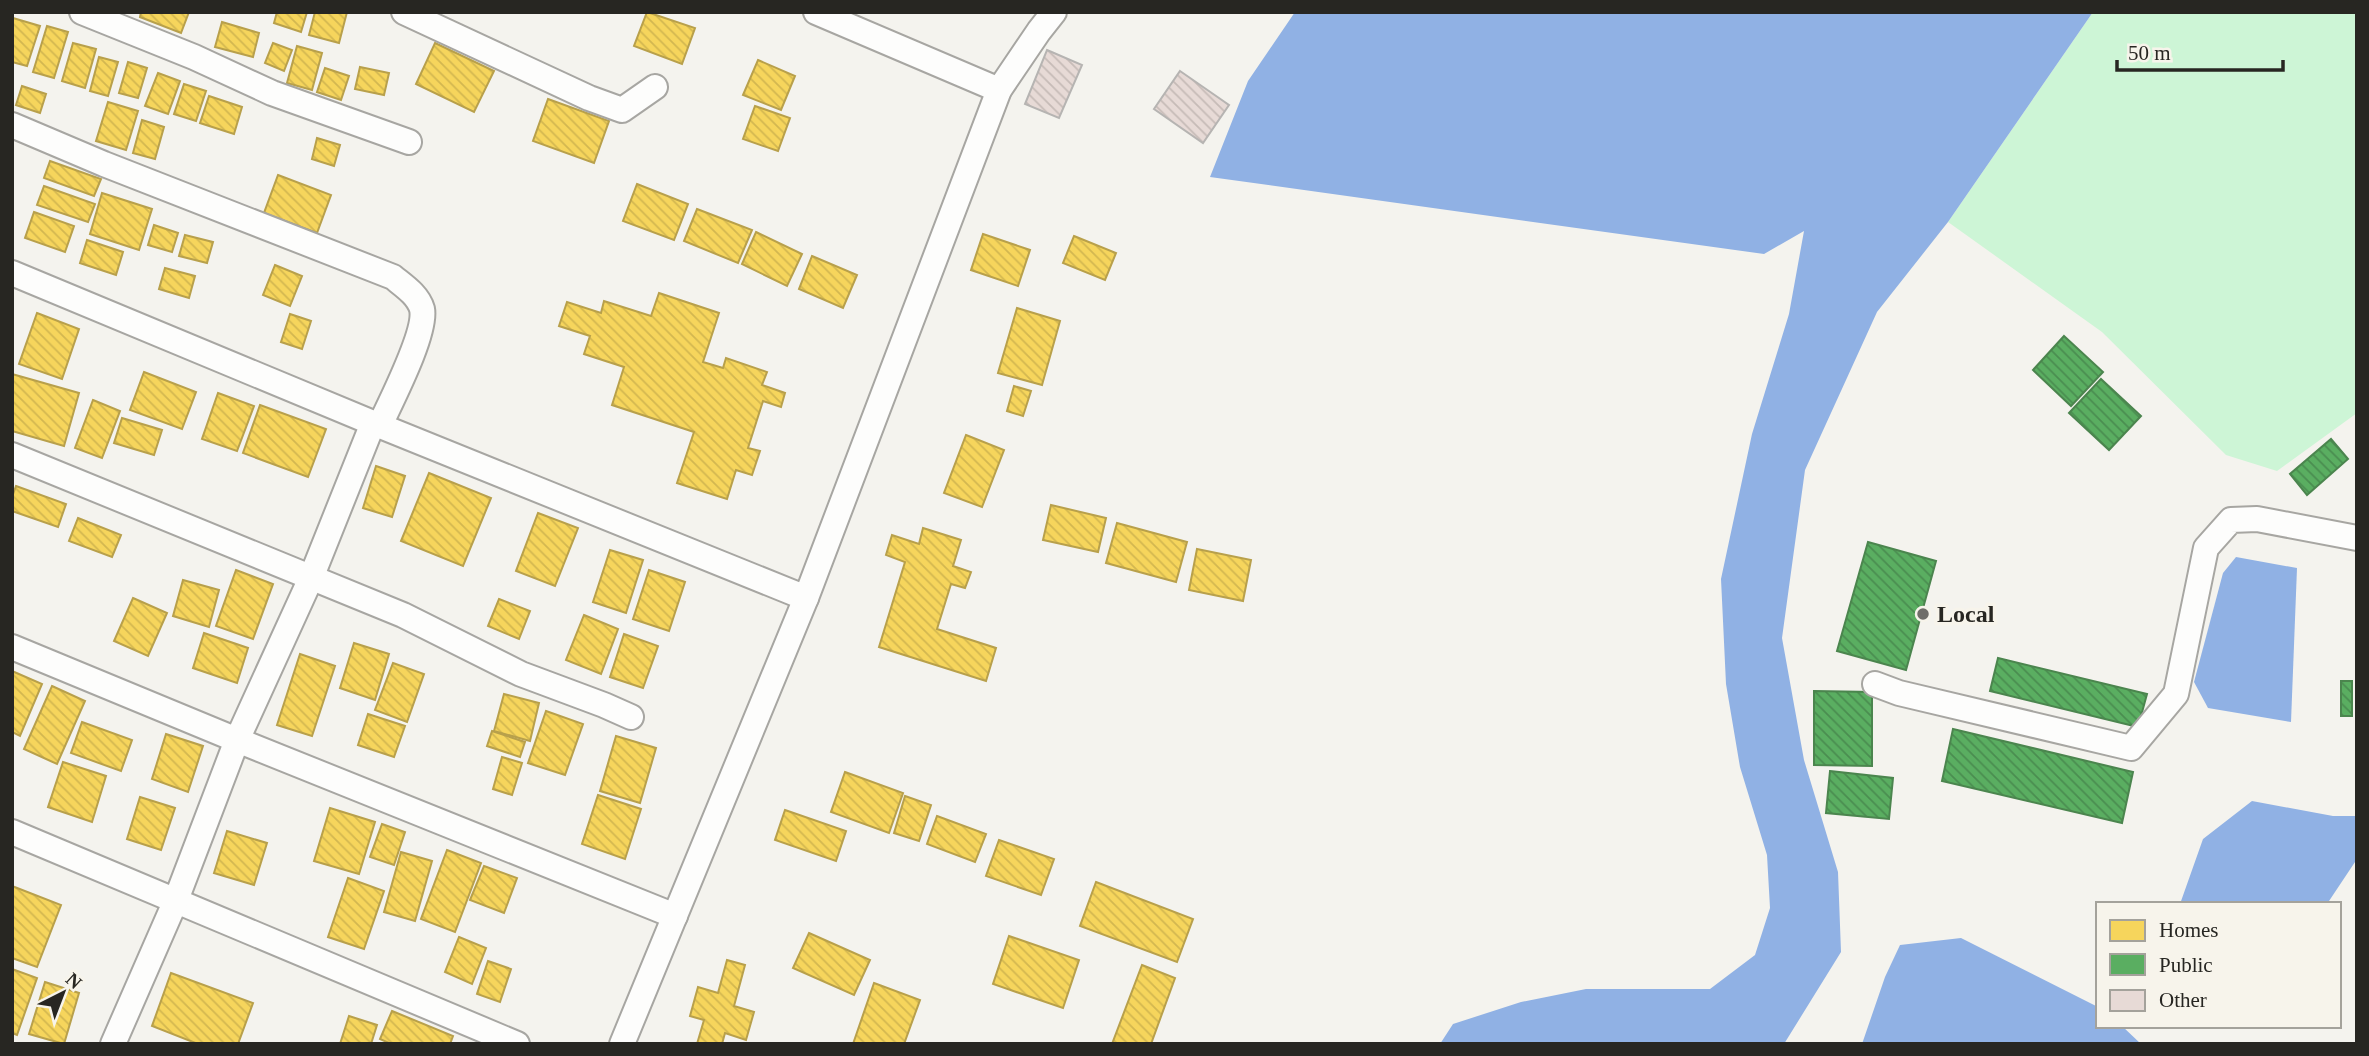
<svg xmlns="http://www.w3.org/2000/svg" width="2369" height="1056" viewBox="0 0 2369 1056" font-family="Georgia,serif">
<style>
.green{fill:#cdf5d6}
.water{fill:#90b1e4}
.homes{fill:url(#homes-back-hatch);stroke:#b8a04b;stroke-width:2}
.public{fill:url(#public-back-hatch);stroke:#4b854e;stroke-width:2}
.building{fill:url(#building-back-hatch);stroke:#b6b4b2;stroke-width:2}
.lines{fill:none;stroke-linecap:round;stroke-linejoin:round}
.minor-casing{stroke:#a7a6a2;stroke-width:28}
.minor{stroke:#fdfdfc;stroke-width:24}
.poi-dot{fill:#6f6e69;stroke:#f7f4eb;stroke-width:2.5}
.labels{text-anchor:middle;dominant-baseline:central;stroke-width:7;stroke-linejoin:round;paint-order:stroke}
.poi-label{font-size:24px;font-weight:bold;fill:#272622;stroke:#f7f4eb;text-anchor:start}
</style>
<defs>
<pattern id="homes-back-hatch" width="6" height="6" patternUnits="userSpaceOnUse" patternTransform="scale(1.75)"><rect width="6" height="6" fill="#f6d55c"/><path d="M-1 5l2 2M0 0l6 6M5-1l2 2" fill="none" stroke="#d3b750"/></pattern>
<pattern id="public-back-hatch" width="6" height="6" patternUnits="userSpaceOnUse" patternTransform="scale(1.75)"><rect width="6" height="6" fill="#5aae61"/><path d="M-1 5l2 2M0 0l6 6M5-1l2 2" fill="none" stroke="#4a8d50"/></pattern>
<pattern id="building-back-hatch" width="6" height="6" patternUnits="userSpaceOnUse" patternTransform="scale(1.75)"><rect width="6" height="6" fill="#e7dad6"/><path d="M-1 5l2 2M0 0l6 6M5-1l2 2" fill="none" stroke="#c6bbb7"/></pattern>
</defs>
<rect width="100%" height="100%" fill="#f4f3ee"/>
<!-- green -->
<path class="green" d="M 2093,12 L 2357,12 L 2357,413 L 2277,471 L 2226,455 L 2102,332 L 1948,222 Z"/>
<!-- water -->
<g class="water">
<path d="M 1295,12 L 2093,12 L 1948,222 L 1877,312 L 1805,470 L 1782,638 L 1804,760 L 1838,872 L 1841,952 L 1784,1044 L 1440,1044 L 1453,1024 L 1521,1002 L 1586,989 L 1710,989 L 1755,955 L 1770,908 L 1767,855 L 1740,767 L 1726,684 L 1721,579 L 1752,434 L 1789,314 L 1804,231 L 1764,254 L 1210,177 L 1248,81 Z"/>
<path d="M 2236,557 L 2297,568 L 2291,722 L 2208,708 L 2194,682 L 2223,573 Z"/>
<path d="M 2252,801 L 2333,816 L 2357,816 L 2357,859 L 2327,904 L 2180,904 L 2203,839 Z"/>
<path d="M 1961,938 L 2098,1007 L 2098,1026 L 2122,1026 L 2141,1044 L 1862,1044 L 1885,977 L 1900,945 Z"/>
</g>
<!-- homes -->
<g class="homes">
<path d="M 141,12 L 189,12 L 181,33 L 140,17 Z"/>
<path d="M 277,12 L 307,12 L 301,32 L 274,23 Z"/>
<path d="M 315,12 L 347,12 L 339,43 L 309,35 Z"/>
<path d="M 647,12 L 695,28 L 682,64 L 634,46 Z"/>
<path d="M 13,18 L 40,26 L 27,66 L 12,62 Z"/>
<path d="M 222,22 L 259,33 L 253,57 L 215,47 Z"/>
<path d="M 47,26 L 68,32 L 54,78 L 33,72 Z"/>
<path d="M 73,43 L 96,49 L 85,88 L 62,81 Z"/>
<path d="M 273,43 L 292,50 L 284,71 L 265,63 Z"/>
<path d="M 435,43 L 494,71 L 474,112 L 416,84 Z"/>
<path d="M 297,46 L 322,53 L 312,90 L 287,83 Z"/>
<path d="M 99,57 L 118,62 L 108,96 L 90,91 Z"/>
<path d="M 758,60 L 795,76 L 781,110 L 743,95 Z"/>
<path d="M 128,62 L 147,68 L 138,98 L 119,93 Z"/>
<path d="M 360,67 L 389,73 L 384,95 L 355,89 Z"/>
<path d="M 325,68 L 349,76 L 341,100 L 317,92 Z"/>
<path d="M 158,73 L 180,81 L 168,114 L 145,106 Z"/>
<path d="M 184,84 L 206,91 L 196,121 L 174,114 Z"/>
<path d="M 22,86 L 46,94 L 40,113 L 16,105 Z"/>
<path d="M 209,96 L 242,107 L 234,134 L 200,123 Z"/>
<path d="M 548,99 L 609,121 L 594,163 L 533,141 Z"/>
<path d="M 108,102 L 138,111 L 126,150 L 96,141 Z"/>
<path d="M 755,106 L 790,118 L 778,151 L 743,139 Z"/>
<path d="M 142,120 L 164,127 L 155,159 L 133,153 Z"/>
<path d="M 317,138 L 340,145 L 334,166 L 312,159 Z"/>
<path d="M 50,161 L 101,179 L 94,196 L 44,178 Z"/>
<path d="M 278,175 L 331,195 L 317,233 L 264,213 Z"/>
<path d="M 637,184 L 688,204 L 674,240 L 623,221 Z"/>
<path d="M 44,186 L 95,204 L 88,222 L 37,205 Z"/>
<path d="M 102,193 L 152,209 L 139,250 L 90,234 Z"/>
<path d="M 697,209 L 752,230 L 738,263 L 684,241 Z"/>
<path d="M 34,212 L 74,226 L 65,252 L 25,238 Z"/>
<path d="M 154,225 L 178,233 L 172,252 L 148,245 Z"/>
<path d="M 756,232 L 802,254 L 787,286 L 742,264 Z"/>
<path d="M 983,234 L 1030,250 L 1018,286 L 971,270 Z"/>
<path d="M 185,235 L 213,242 L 207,263 L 179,256 Z"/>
<path d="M 1074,236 L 1116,253 L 1105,280 L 1063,263 Z"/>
<path d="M 87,240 L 123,252 L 116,275 L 80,263 Z"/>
<path d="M 812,256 L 857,275 L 843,308 L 799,289 Z"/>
<path d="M 275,265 L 302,276 L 290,306 L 263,295 Z"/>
<path d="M 165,268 L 195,276 L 189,298 L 159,289 Z"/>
<path d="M 659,293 L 719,313 L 703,362 L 723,368 L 726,358 L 767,372 L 762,385 L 785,393 L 781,407 L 763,401 L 748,448 L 760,451 L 752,475 L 736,470 L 727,499 L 677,483 L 694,432 L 612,405 L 624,367 L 584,354 L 590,336 L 559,326 L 567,302 L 601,313 L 604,301 L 651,316 Z"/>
<path d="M 1017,308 L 1060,321 L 1042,385 L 998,373 Z"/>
<path d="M 37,313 L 79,329 L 62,379 L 19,364 Z"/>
<path d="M 290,314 L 311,321 L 302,349 L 281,342 Z"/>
<path d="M 144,372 L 196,392 L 182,429 L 130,410 Z"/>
<path d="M 12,374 L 79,393 L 64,446 L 12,431 Z"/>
<path d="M 1014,386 L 1031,391 L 1023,416 L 1007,411 Z"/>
<path d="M 218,393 L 254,406 L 237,451 L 202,439 Z"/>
<path d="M 93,400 L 120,411 L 102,458 L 75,448 Z"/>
<path d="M 260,405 L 326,429 L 308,477 L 243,453 Z"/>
<path d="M 122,418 L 162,430 L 154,455 L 114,443 Z"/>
<path d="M 966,435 L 1004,450 L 982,507 L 944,493 Z"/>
<path d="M 376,466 L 405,476 L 392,517 L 363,508 Z"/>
<path d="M 429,473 L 491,498 L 463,566 L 401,541 Z"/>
<path d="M 16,486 L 66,504 L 58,527 L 12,511 L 12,497 Z"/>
<path d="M 1051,505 L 1106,518 L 1098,552 L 1043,540 Z"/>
<path d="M 538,513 L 578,528 L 555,586 L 516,571 Z"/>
<path d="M 78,518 L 121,535 L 112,557 L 69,541 Z"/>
<path d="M 1117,523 L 1187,542 L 1176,582 L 1106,563 Z"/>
<path d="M 923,528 L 961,540 L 953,566 L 971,572 L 965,588 L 951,584 L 937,629 L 996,648 L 986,681 L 879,647 L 905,562 L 886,555 L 892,535 L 919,544 Z"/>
<path d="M 1197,549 L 1251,560 L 1243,601 L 1189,590 Z"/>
<path d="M 610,550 L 643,560 L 626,613 L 593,602 Z"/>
<path d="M 236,570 L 273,584 L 253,639 L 216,626 Z"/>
<path d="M 649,570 L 685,582 L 669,631 L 633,619 Z"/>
<path d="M 183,580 L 219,590 L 209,627 L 173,616 Z"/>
<path d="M 133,598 L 167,613 L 148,656 L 114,641 Z"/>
<path d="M 499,599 L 530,611 L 519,639 L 488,626 Z"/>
<path d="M 584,615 L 618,629 L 601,674 L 566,660 Z"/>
<path d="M 204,633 L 248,648 L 237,683 L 193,668 Z"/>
<path d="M 624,634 L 658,646 L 643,688 L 610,677 Z"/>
<path d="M 354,643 L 389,654 L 375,700 L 340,688 Z"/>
<path d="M 300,654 L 335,666 L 312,736 L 277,725 Z"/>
<path d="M 393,663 L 424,674 L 407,722 L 375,710 Z"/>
<path d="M 12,671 L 42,684 L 20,736 L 12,732 Z"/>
<path d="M 52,686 L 85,701 L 57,764 L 24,749 Z"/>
<path d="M 504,694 L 539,703 L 530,741 L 494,731 Z"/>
<path d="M 546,711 L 583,724 L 565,775 L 528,763 Z"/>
<path d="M 368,714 L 405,726 L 394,757 L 358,745 Z"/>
<path d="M 82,722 L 132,740 L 121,771 L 71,753 Z"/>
<path d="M 492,731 L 525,742 L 520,757 L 487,746 Z"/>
<path d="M 166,734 L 203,746 L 188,792 L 152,779 Z"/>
<path d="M 616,736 L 656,748 L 640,803 L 600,791 Z"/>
<path d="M 502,757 L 522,763 L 512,795 L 493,789 Z"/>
<path d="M 63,762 L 106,776 L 92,822 L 48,807 Z"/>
<path d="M 845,772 L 903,793 L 889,833 L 831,812 Z"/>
<path d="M 598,795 L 641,809 L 625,859 L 582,844 Z"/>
<path d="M 905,796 L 931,805 L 919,841 L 894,833 Z"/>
<path d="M 140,797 L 175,808 L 161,850 L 127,839 Z"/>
<path d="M 330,808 L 375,822 L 359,874 L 314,861 Z"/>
<path d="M 785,810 L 846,831 L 836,861 L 775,840 Z"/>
<path d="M 937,816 L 986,834 L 975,862 L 927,844 Z"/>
<path d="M 382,824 L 405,832 L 394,865 L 370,857 Z"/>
<path d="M 227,831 L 267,843 L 254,885 L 214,873 Z"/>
<path d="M 999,840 L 1054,859 L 1041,895 L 986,876 Z"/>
<path d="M 447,850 L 481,863 L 455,932 L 421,919 Z"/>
<path d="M 401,852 L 432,861 L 415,921 L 384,912 Z"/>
<path d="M 484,866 L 517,878 L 504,913 L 470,900 Z"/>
<path d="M 348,878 L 384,891 L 364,949 L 328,937 Z"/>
<path d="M 1096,882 L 1193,919 L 1177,962 L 1080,926 Z"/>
<path d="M 12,886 L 61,905 L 37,967 L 12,958 Z"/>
<path d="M 809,933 L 870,960 L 854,995 L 793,968 Z"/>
<path d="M 1009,936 L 1079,960 L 1063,1008 L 993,984 Z"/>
<path d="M 459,937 L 486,948 L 472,984 L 445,972 Z"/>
<path d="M 727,960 L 745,965 L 734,1006 L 754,1012 L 746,1040 L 725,1033 L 722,1044 L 697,1044 L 704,1020 L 690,1016 L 698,987 L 718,993 Z"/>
<path d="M 488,961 L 511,969 L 500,1002 L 477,994 Z"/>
<path d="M 1142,965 L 1175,978 L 1151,1044 L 1112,1044 Z"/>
<path d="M 12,969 L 37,978 L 17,1035 L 12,1033 Z"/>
<path d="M 171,973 L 253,1003 L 238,1044 L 198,1044 L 152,1026 Z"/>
<path d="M 45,982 L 79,993 L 64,1044 L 29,1034 Z"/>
<path d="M 874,983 L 920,1000 L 904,1044 L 853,1044 Z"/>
<path d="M 392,1011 L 453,1036 L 450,1044 L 391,1044 L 380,1039 Z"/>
<path d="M 349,1016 L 377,1025 L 371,1044 L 340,1044 Z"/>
</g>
<!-- public -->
<g class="public">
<path d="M 2064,336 L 2103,372 L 2071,406 L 2033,370 Z"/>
<path d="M 2101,379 L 2141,416 L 2109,450 L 2069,413 Z"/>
<path d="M 2331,439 L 2348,459 L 2307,495 L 2290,474 Z"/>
<path d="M 1868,542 L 1936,561 L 1906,670 L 1837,651 Z"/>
<path d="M 1998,658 L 2147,694 L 2138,727 L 1990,691 Z"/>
<rect x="2341" y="681" width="11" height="35"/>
<path d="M 1814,691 L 1872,692 L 1872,766 L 1814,765 Z"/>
<path d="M 1953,729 L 2133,772 L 2122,823 L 1942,781 Z"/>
<path d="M 1830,771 L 1893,778 L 1889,819 L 1826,813 Z"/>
</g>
<!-- building -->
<g class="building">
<path d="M 1047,50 L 1082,65 L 1059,118 L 1025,104 Z"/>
<path d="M 1180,71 L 1229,105 L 1203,143 L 1154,109 Z"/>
</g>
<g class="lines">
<!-- minor casing -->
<g class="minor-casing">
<g id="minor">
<path d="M 82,12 L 194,57 L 272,93 L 409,142"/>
<path d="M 404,12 L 589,98 L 622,110 L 655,87"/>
<path d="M 816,12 L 999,90"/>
<path d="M 12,125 L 104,164 L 393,277 C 404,286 418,295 422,309 C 427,332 391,401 380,425"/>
<path d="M 12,273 L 373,423 L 806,598"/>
<path d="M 12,455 L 403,615 L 521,674 L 604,705 L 631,717"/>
<path d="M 12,647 L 237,740 L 675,916"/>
<path d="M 1875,684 L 1899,693 L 2131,748 L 2176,694 L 2206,548 L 2231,520 L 2257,519 L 2357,538"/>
<path d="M 12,832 L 517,1044"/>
<path d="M 113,1044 L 176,900 L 237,740 L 311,578 L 373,423"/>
<path d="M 622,1044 L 806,598 L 999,90 L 1039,31 L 1054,12"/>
</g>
</g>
<!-- minor -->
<use href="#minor" class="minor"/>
</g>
<!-- markers -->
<circle class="poi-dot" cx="1923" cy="614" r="7"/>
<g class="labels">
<!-- poi labels -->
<g class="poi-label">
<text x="1937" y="614">Local</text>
</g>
</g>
<!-- border -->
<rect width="2369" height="1056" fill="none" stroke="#272622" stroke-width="28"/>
<!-- legend -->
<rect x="2096" y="902" width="245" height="126" fill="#f7f4eb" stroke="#a4a29b" stroke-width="2"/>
<rect x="2110" y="920" width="35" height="21" fill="#f6d55c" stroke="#a4a29b" stroke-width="2"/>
<text x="2159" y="937" font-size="21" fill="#272622">Homes</text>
<rect x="2110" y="954" width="35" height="21" fill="#5aae61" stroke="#a4a29b" stroke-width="2"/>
<text x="2159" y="972" font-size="21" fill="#272622">Public</text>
<rect x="2110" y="990" width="35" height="21" fill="#e7dad6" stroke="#a4a29b" stroke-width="2"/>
<text x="2159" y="1007" font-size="21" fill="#272622">Other</text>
<!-- north arrow -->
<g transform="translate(63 993) rotate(42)" stroke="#f7f4eb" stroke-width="5" paint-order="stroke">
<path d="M0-5L12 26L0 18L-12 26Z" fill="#272622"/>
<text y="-10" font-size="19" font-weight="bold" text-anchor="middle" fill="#272622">N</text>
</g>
<!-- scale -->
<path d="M2117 60v10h166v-10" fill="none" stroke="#272622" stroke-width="3.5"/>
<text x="2128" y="60" font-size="21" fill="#272622" stroke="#f7f4eb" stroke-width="5" paint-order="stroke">50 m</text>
</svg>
